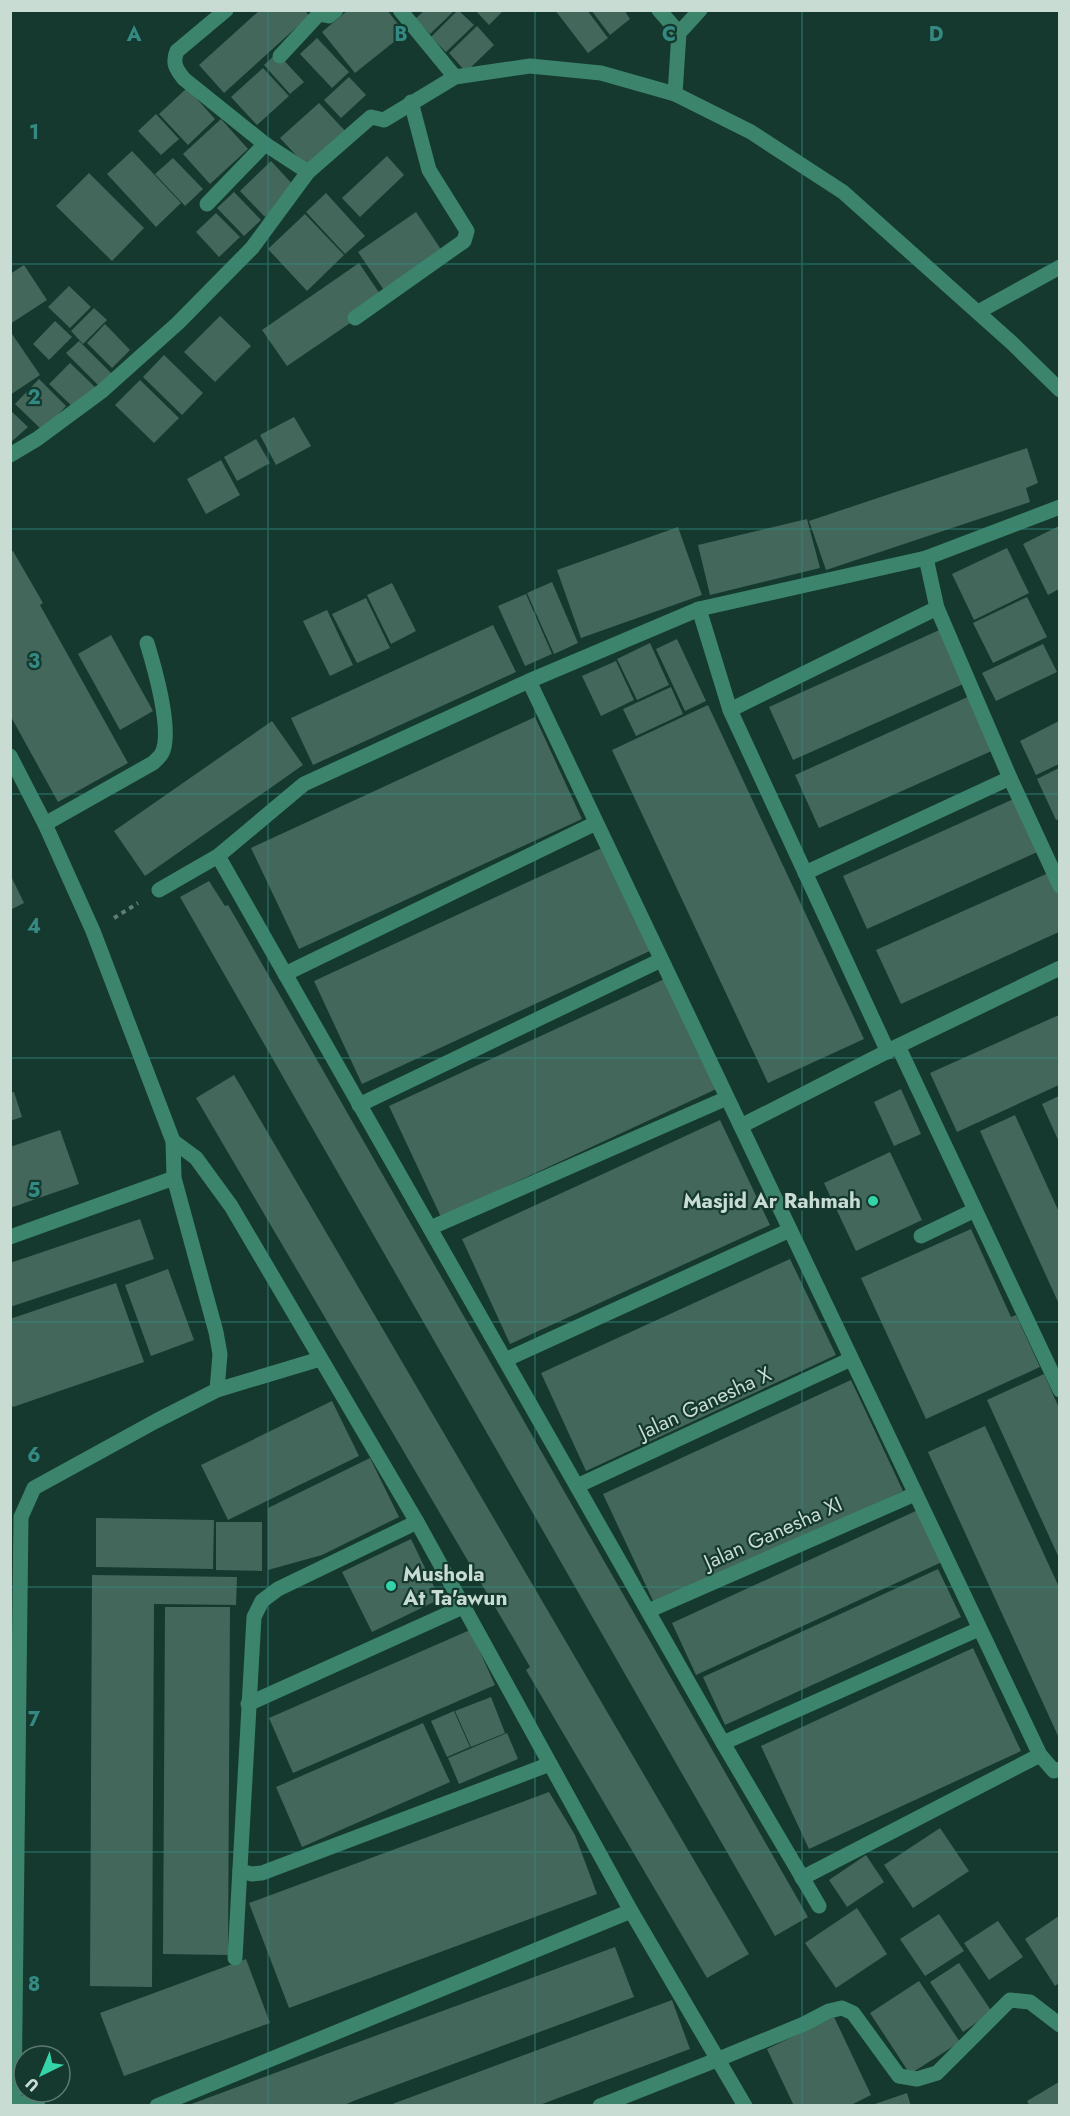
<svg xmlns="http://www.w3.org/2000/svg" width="1070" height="2116" viewBox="0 0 1070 2116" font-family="Jost,sans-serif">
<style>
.building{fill:#43675a}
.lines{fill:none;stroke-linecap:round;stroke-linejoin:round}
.path{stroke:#607d73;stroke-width:4;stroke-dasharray:4.5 4.5;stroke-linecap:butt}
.minor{stroke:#3c846c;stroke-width:15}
.grid{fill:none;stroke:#348a82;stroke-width:1.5;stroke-opacity:0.55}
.poi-dot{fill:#34d4a8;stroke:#15392e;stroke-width:2}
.labels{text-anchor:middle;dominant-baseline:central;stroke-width:4.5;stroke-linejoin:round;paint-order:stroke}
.poi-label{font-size:21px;font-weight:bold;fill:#c9dcd4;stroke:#15392e;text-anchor:end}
.street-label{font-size:21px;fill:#c9dcd4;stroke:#15392e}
.grid-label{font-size:20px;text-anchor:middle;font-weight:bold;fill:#348a82;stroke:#15392e;stroke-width:4.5;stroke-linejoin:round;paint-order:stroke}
</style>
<rect width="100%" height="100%" fill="#15392e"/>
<!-- building -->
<g class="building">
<path d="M 260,10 L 305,10 L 309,16 L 224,93 L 199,65 Z"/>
<path d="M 348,10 L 387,10 L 405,33 L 355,73 L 322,32 Z"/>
<path d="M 425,10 L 451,10 L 453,12 L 430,34 L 415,19 Z"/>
<path d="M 458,10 L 474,25 L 446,52 L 431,37 Z"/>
<path d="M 475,10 L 504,10 L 489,25 Z"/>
<path d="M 555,10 L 587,10 L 608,38 L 588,53 Z"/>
<path d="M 591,10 L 624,10 L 630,19 L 610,35 Z"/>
<path d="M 477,26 L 494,45 L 466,72 L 449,53 Z"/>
<path d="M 317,38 L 349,72 L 332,88 L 300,54 Z"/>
<path d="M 277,53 L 304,82 L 290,94 L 264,65 Z"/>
<path d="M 263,68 L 289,96 L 257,125 L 231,97 Z"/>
<path d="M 349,77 L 366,95 L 341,118 L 324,100 Z"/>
<path d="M 187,88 L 215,119 L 188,145 L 159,114 Z"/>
<path d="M 319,103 L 348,134 L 310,170 L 280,138 Z"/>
<path d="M 156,114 L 179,139 L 161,155 L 138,131 Z"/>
<path d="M 221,119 L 248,149 L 210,184 L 183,154 Z"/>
<path d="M 132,151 L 181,203 L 156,227 L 107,174 Z"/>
<path d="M 387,156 L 404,175 L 360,217 L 342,198 Z"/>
<path d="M 173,158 L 203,189 L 185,206 L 155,174 Z"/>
<path d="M 271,161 L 296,188 L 265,217 L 240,191 Z"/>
<path d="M 89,173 L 144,228 L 112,261 L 56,206 Z"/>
<path d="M 234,192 L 261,220 L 244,236 L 217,208 Z"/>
<path d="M 326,193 L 365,236 L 345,254 L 306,212 Z"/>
<path d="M 416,212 L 448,260 L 390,299 L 358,252 Z"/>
<path d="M 216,213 L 240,237 L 219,257 L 196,232 Z"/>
<path d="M 305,214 L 344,255 L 307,291 L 268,249 Z"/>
<path d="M 359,263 L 384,300 L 287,366 L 262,330 Z"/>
<path d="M 24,265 L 47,300 L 10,324 L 10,274 Z"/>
<path d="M 69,286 L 91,307 L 70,328 L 48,307 Z"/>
<path d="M 94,308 L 107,320 L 83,344 L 71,331 Z"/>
<path d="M 220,316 L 251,346 L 215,382 L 184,352 Z"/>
<path d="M 55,321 L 72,337 L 49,360 L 33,344 Z"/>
<path d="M 105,324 L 130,350 L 112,368 L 87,343 Z"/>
<path d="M 10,331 L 40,375 L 10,395 Z"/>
<path d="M 79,341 L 113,375 L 101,388 L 66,353 Z"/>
<path d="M 164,355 L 203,393 L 182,415 L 143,377 Z"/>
<path d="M 70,363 L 96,388 L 75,409 L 49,384 Z"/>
<path d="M 39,379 L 66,406 L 43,431 L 15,404 Z"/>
<path d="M 140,380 L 179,418 L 154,443 L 115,405 Z"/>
<path d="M 10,410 L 28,427 L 10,443 Z"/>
<path d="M 294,417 L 311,446 L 276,465 L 260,435 Z"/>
<path d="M 256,439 L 270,463 L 237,481 L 224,457 Z"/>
<path d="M 1027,448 L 1038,483 L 1026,488 L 1030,502 L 826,570 L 809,521 Z"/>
<path d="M 221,460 L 240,495 L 206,514 L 187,479 Z"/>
<path d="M 807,519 L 820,568 L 710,595 L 698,545 Z"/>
<path d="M 1059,526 L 1059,589 L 1048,595 L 1023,544 Z"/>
<path d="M 678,527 L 702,595 L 581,638 L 557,570 Z"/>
<path d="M 1007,548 L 1029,593 L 974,620 L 952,574 Z"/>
<path d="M 13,551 L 43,603 L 40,605 L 128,763 L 58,802 L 10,715 L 10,553 Z"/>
<path d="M 552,582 L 578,643 L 554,654 L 527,593 Z"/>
<path d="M 392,583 L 416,631 L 391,644 L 367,595 Z"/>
<path d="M 526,594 L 552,654 L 525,666 L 498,606 Z"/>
<path d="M 1027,597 L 1047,637 L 993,663 L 973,623 Z"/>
<path d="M 366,598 L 390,648 L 357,663 L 332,614 Z"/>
<path d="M 327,610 L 353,665 L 330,676 L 303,621 Z"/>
<path d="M 493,625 L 516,672 L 313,765 L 291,718 Z"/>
<path d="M 946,627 L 970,681 L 793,760 L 769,707 Z"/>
<path d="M 111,635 L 153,711 L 120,730 L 78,654 Z"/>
<path d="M 677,639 L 706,701 L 685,711 L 656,649 Z"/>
<path d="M 650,643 L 669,685 L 637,700 L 617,659 Z"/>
<path d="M 1043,644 L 1057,672 L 996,701 L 982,673 Z"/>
<path d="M 616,661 L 634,700 L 601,716 L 582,676 Z"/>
<path d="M 671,687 L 683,714 L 636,736 L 623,709 Z"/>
<path d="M 972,695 L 996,749 L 819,828 L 795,775 Z"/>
<path d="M 708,705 L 864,1039 L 768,1083 L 612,750 Z"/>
<path d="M 535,717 L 582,819 L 299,949 L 251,848 Z"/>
<path d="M 272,721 L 303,765 L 145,876 L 114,831 Z"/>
<path d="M 1059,721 L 1059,764 L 1036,775 L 1020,741 Z"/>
<path d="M 1059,768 L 1059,819 L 1056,820 L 1037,779 Z"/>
<path d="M 1020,796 L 1044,849 L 867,929 L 843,876 Z"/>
<path d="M 604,847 L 652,950 L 362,1084 L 314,981 Z"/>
<path d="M 1053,871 L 1059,886 L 1059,932 L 901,1004 L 876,950 Z"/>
<path d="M 10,874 L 24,903 L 10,910 Z"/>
<path d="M 209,881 L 225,906 L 228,905 L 238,922 L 808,1917 L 775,1936 L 180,897 Z"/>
<path d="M 673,975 L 725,1085 L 441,1217 L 389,1106 Z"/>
<path d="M 1059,1015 L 1059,1085 L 957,1132 L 930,1073 Z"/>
<path d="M 234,1075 L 749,1954 L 707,1978 L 526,1670 L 530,1667 L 515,1641 L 196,1098 Z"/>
<path d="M 901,1089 L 921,1134 L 894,1146 L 874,1102 Z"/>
<path d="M 14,1092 L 22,1117 L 10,1121 L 10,1093 Z"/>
<path d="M 1059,1096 L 1059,1142 L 1042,1104 Z"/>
<path d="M 1015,1115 L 1059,1212 L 1059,1304 L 980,1131 Z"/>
<path d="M 720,1120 L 770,1225 L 510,1344 L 462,1239 Z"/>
<path d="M 60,1130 L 79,1184 L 10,1208 L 10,1147 Z"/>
<path d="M 890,1152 L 922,1220 L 856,1251 L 824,1183 Z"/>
<path d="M 140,1219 L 154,1259 L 10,1307 L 10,1263 Z"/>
<path d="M 971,1229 L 1011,1317 L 1016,1315 L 1040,1367 L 926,1419 L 861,1278 Z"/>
<path d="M 790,1259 L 836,1355 L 586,1471 L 541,1373 Z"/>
<path d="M 168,1269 L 194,1340 L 151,1356 L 125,1285 Z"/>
<path d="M 116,1283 L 144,1362 L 13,1407 L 10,1403 L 10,1319 Z"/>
<path d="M 1044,1374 L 1059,1408 L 1059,1558 L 987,1400 Z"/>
<path d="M 851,1380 L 903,1491 L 655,1605 L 603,1494 Z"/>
<path d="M 332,1401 L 359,1456 L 228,1520 L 201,1465 Z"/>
<path d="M 985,1426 L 1059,1587 L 1059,1738 L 928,1452 Z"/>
<path d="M 370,1458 L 399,1517 L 322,1555 L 268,1570 L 268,1508 Z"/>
<path d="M 918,1510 L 942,1562 L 696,1675 L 672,1623 Z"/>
<path d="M 96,1518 L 214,1520 L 213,1569 L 96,1567 Z"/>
<path d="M 216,1522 L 262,1522 L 262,1571 L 216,1570 Z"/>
<path d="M 411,1539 L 440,1599 L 372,1632 L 342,1572 Z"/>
<path d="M 938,1569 L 961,1617 L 725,1725 L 703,1677 Z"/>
<path d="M 92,1575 L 237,1577 L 236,1605 L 154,1604 L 152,1987 L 90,1986 Z"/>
<path d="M 165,1607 L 230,1607 L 228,1955 L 163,1954 Z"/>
<path d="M 470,1630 L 495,1685 L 293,1773 L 269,1718 Z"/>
<path d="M 973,1648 L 1021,1751 L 809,1849 L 761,1746 Z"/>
<path d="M 491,1697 L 505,1733 L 471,1747 L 455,1711 Z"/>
<path d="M 454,1711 L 470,1747 L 447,1757 L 431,1721 Z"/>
<path d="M 423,1723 L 450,1782 L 302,1847 L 276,1787 Z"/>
<path d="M 507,1733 L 518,1759 L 459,1784 L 448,1758 Z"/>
<path d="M 549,1792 L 575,1835 L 597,1894 L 289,2008 L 249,1903 Z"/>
<path d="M 940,1828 L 969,1871 L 913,1908 L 884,1865 Z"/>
<path d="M 866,1855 L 884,1882 L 847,1907 L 829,1880 Z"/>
<path d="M 857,1908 L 887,1954 L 836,1988 L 805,1943 Z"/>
<path d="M 939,1914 L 964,1951 L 925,1976 L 900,1939 Z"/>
<path d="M 1059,1916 L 1059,1983 L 1055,1986 L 1025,1939 Z"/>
<path d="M 998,1921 L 1023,1957 L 989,1980 L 964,1943 Z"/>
<path d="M 615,1947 L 634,1997 L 356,2100 L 342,2106 L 186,2106 Z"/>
<path d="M 246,1959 L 270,2023 L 124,2076 L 100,2013 Z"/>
<path d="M 959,1963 L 992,2012 L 963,2032 L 930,1982 Z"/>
<path d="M 919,1981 L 960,2042 L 910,2074 L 870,2013 Z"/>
<path d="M 672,2000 L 690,2049 L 601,2082 L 537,2106 L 387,2106 Z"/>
<path d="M 834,2017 L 871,2095 L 849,2106 L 794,2106 L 767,2049 Z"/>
<path d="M 1059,2082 L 1059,2106 L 1030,2106 L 1027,2101 Z"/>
<path d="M 907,2093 L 911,2106 L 872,2106 L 872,2105 Z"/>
</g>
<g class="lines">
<!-- path -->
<path class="path" d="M 114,918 L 138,903"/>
<!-- minor -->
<g class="minor">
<path d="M 226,10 L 177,51 C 172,63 176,69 184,79 L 265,144 L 308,172"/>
<path d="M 400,10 L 455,77"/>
<path d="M 659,10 L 679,33"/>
<path d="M 280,56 L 319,14 L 329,16 L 336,10"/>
<path d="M 675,94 L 679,33 L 700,10"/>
<path d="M 207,204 L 265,144"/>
<path d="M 978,312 L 1060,267"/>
<path d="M 355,318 L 464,241 L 467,231 L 429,170 L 411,102"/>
<path d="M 10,455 L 37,439 L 102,391 L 178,323 L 252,248 L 308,172 L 371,117 L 384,120 L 455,77 L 530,66 L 601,73 L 675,94 L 751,132 L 843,192 L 1012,343 L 1060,390"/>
<path d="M 926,558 L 937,608 L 1010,778 L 1060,886"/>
<path d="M 699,609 L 730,710 L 888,1052"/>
<path d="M 529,681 L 1040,1755 L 1054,1771 L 1060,1769"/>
<path d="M 730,710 L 937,608"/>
<path d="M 10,756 L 45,824 L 93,931 L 173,1141 L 174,1178 L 216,1332 L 220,1354 L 217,1390"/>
<path d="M 45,824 L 153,763 C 156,760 160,757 162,753 C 173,731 154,666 147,643"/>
<path d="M 218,856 L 723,1743 L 819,1906"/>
<path d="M 805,873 L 1010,778"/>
<path d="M 159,890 L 218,856 L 304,784 L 529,681 L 699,609 L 926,558 L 1060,507"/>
<path d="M 285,974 L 596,823"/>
<path d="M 898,1046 L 1060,1390"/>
<path d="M 359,1105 L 661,960"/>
<path d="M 741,1126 L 898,1046 L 1060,968"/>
<path d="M 173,1141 L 196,1158 L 231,1206 L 417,1522 L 631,1911 L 745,2106"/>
<path d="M 430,1228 L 727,1098"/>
<path d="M 921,1236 L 975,1210"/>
<path d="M 10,1237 L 174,1178"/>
<path d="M 505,1360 L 790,1230"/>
<path d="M 577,1486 L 851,1359"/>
<path d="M 648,1611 L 915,1494"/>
<path d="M 248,1704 L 465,1606"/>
<path d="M 723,1743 L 979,1629"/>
<path d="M 240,1871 L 252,1874 L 262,1873 L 550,1764"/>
<path d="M 802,1878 L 1040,1755"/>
<path d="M 235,1958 L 254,1617 L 262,1601 L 278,1589 L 417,1522"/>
<path d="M 14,2102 L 21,1517 L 34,1488 L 156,1421 L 217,1390 L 320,1359"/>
<path d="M 10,2103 L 33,2103 L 38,2106"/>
<path d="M 157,2106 L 631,1911"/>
<path d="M 600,2106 L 719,2059 L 804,2024 L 829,2011 L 842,2008 L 853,2013 L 899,2076 L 917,2079 L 937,2073 L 1010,2000 L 1030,2002 L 1060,2025"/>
</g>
</g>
<!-- grid -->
<path class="grid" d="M 268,10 L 268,2106M 535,10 L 535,2106M 802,10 L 802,2106M 10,264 L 1060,264M 10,529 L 1060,529M 10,794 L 1060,794M 10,1058 L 1060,1058M 10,1322 L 1060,1322M 10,1587 L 1060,1587M 10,1852 L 1060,1852"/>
<!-- markers -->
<g class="poi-dot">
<circle cx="873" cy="1201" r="6"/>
<circle cx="391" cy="1586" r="6"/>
</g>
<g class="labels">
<!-- poi labels -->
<g class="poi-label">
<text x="861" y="1201">Masjid Ar Rahmah</text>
<text x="403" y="1574" text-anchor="start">Mushola<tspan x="403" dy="24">At Ta'awun</tspan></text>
</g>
<!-- street labels -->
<g class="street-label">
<text transform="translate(705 1403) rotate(-25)">Jalan Ganesha X</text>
<text transform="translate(773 1533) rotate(-24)">Jalan Ganesha XI</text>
</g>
</g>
<g class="grid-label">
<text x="134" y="41">A</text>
<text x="401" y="41">B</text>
<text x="669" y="41">C</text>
<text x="936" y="41">D</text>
<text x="34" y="139">1</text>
<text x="34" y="404">2</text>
<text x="34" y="668">3</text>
<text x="34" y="933">4</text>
<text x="34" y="1197">5</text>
<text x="34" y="1462">6</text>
<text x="34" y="1726">7</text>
<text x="34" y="1991">8</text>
</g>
<!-- border -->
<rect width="1070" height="2116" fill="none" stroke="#c9dcd4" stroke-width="24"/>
<!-- north arrow -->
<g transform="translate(42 2074) rotate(223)"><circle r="28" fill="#15392e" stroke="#5d7a70" stroke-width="1.5"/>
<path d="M0-4.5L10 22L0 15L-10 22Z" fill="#34d4a8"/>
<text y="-9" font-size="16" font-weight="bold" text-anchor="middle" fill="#c9dcd4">U</text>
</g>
</svg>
